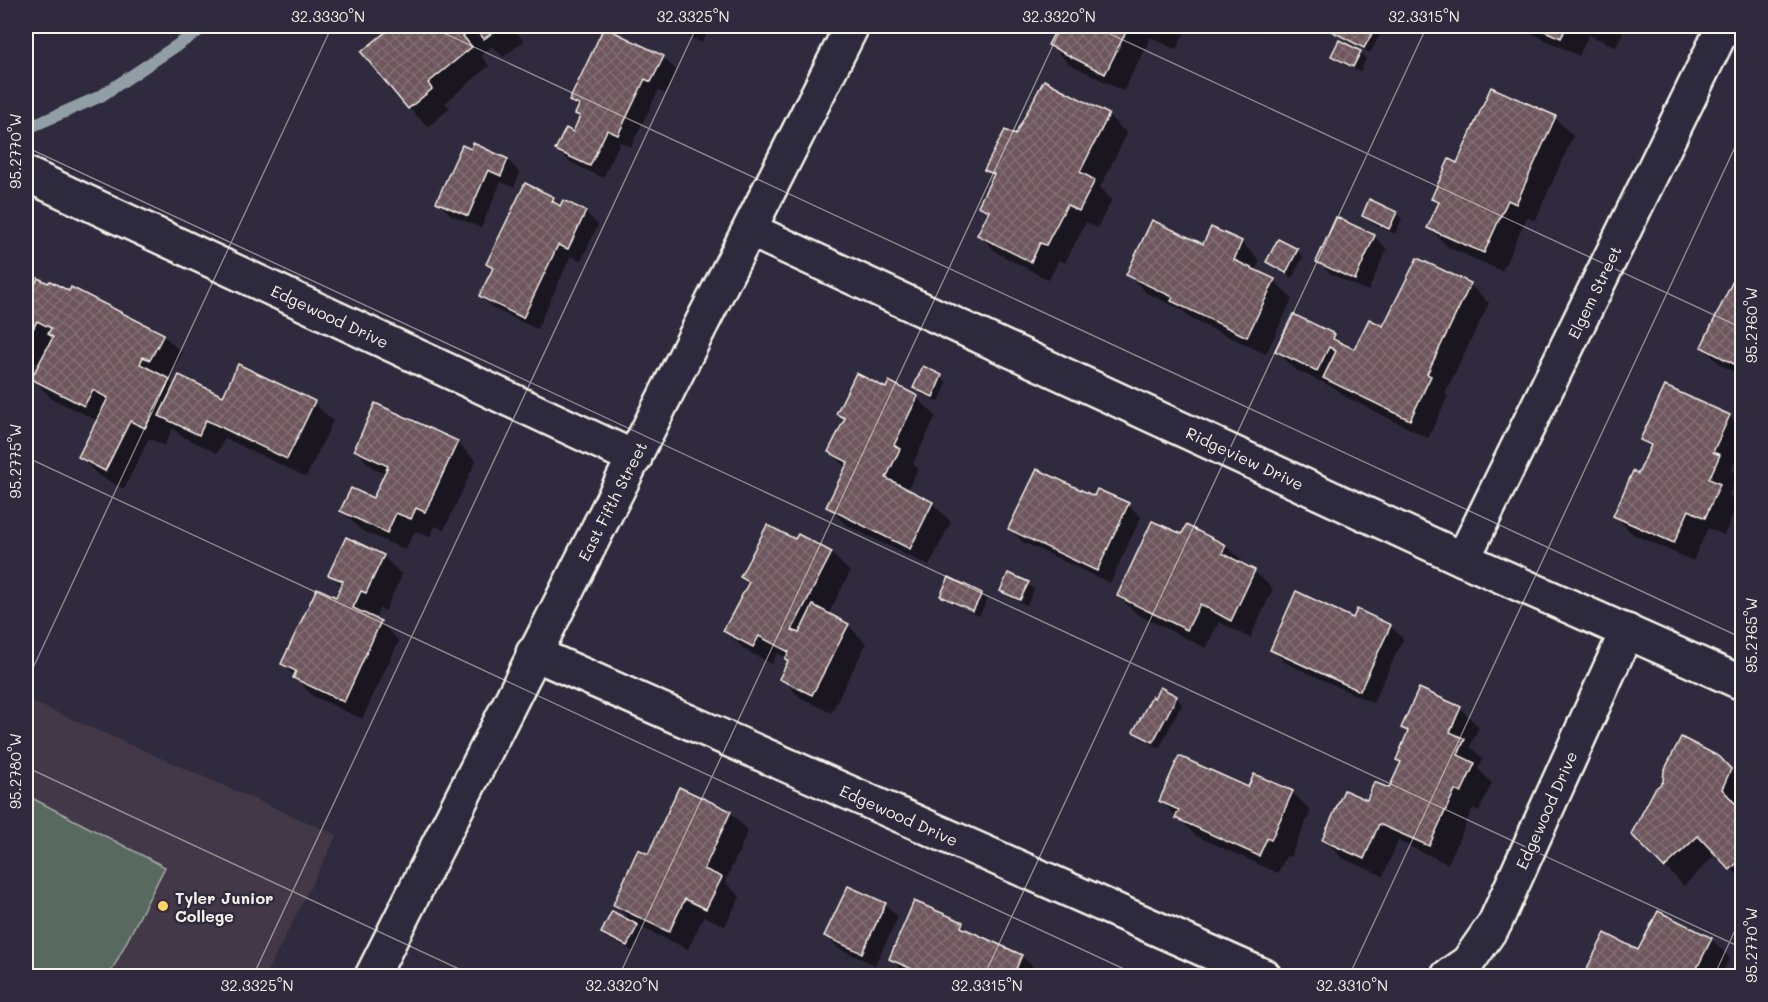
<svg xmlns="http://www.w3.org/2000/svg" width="1768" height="1002" viewBox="0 0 1768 1002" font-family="Mali,sans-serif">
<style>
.built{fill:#423747}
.green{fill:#596960;stroke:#a6ada4;stroke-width:1.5}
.shadow{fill:#0007}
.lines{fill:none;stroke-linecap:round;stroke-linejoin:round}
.stream{stroke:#919ea6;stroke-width:12}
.building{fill:url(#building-cross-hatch);stroke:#f4f1e8;stroke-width:1.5}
.street-casing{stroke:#f4f1e8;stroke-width:38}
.primary-casing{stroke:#f4f1e8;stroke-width:38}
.street{stroke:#2f2a3d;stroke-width:33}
.primary{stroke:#2f2a3d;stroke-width:33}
.ticks{fill:none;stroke:#f4f1e8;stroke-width:1.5;stroke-opacity:0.45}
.poi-dot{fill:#ffd166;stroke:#2f2a3d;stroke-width:2}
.labels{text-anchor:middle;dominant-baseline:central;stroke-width:5;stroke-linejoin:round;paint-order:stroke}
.street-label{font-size:16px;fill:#f4f1e8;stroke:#2f2a3d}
.poi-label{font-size:16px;font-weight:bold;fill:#f4f1e8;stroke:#2f2a3d;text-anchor:start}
.neatline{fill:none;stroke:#f4f1e8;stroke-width:2}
.ticks-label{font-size:15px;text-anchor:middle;fill:#f4f1e8}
</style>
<defs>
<pattern id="building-cross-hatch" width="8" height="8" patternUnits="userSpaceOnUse" patternTransform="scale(1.5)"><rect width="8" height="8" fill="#6d565d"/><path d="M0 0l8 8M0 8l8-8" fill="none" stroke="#826f74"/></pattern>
</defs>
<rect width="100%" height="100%" fill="#2f2a3d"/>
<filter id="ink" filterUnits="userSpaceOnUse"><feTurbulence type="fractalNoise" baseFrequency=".0167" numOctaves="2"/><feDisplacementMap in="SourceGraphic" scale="12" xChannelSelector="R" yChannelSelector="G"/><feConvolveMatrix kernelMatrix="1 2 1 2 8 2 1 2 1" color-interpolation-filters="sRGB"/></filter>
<g filter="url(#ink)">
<!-- built -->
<path class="built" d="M 26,699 L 337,835 L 265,976 L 26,976 Z"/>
<!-- green -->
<path class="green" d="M 26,795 L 165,867 L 109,976 L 26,976 Z"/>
<!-- shadow -->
<g class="shadow">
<path d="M 395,26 L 521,26 L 523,28 L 517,33 L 524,41 L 503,57 L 492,46 L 481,55 L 489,66 L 445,103 L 450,108 L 428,127 L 409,108 L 363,52 Z"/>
<path d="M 668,26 L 711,26 L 702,43 Z"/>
<path d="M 1059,26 L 1188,26 L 1176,50 L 1151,37 L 1123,91 L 1068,63 L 1050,45 Z"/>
<path d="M 1241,26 L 1259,26 L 1255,33 Z"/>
<path d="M 1336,26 L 1383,26 L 1384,27 L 1370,53 L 1339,37 L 1333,31 Z"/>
<path d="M 1519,26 L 1626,26 L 1616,47 L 1589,35 L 1579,56 L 1523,29 Z"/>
<path d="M 1360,52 L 1366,59 L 1360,72 L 1339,62 L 1333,56 Z"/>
<path d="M 663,57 L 676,70 L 665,94 L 658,91 L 631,147 L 620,142 L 603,178 L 570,162 L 557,149 L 574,134 L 581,118 L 577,113 L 579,109 L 571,101 Z"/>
<path d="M 1108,115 L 1127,134 L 1100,187 L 1112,200 L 1097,228 L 1086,222 L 1065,263 L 1059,260 L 1049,280 L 997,253 L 979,234 L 989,215 L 980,206 L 994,178 L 986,170 L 1016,137 Z"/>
<path d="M 1555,118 L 1573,136 L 1535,221 L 1527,217 L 1502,271 L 1448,247 L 1429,228 L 1439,205 L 1433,199 L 1458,165 Z"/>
<path d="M 474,145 L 508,160 L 520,173 L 514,187 L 501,182 L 481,228 L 451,215 L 438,202 Z"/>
<path d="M 553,198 L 561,206 L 563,202 L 585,212 L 598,225 L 581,261 L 571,256 L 537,329 L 494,309 L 481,296 L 494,270 L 488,264 Z"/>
<path d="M 1396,213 L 1402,219 L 1395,234 L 1370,222 L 1363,216 Z"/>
<path d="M 1337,219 L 1374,236 L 1387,249 L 1368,291 L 1331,274 L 1318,262 Z"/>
<path d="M 1212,229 L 1242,243 L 1260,261 L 1255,271 L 1274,280 L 1292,299 L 1266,354 L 1191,319 L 1182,310 L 1147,293 L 1128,274 L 1204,246 Z"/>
<path d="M 1297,250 L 1303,257 L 1292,278 L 1274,268 L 1268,262 Z"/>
<path d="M 1417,260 L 1470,285 L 1489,303 L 1445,393 L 1448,396 L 1428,438 L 1344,396 L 1337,389 L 1296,370 L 1277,351 L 1334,335 L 1345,347 L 1355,351 L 1384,328 Z"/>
<path d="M 1742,266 L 1742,376 L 1721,365 L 1702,347 Z"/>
<path d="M 26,277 L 35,287 L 163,335 L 182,353 L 168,380 L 175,387 L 224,398 L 314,403 L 333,421 L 306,477 L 225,438 L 217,453 L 180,435 L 173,428 L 164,446 L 149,438 L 124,489 L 98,475 L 80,457 L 98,421 L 51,398 L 33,379 L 40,365 L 26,357 Z"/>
<path d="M 941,376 L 947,383 L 939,402 L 921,394 L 915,388 Z"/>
<path d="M 889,383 L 917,398 L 936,416 L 913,463 L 918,469 L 907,491 L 932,503 L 951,522 L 929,566 L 846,525 L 828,506 L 847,469 L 830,452 L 845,421 L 838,413 L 887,390 Z"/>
<path d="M 1729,416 L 1742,430 L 1742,446 L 1732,470 L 1737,475 L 1729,495 L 1738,504 L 1724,535 L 1708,528 L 1693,561 L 1633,534 L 1614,515 L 1639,476 L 1651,449 L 1642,440 Z"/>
<path d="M 457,442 L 476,461 L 444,530 L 435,526 L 430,537 L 415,531 L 405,550 L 361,530 L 342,511 L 374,500 L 386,474 L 374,469 L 355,450 Z"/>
<path d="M 1095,498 L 1128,505 L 1141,517 L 1110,583 L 1023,542 L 1010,529 Z"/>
<path d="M 1187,527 L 1226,546 L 1273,589 L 1250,638 L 1219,622 L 1206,648 L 1137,614 L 1118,596 L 1183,536 Z"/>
<path d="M 798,536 L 832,554 L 850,572 L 828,615 L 848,625 L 866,644 L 831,713 L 800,697 L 781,678 L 790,662 L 787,658 L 777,653 L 772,664 L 744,649 L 725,631 L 749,585 L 742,577 L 795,541 Z"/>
<path d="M 347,539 L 383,556 L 402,575 L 385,611 L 380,608 L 375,619 L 380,622 L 399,641 L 362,719 L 313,696 L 283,664 L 336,599 L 342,586 L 330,574 Z"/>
<path d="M 1028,584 L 1034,590 L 1027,605 L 1008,597 L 1002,590 Z"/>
<path d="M 981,594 L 987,600 L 979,616 L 948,601 L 942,595 Z"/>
<path d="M 1353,620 L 1390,626 L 1403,639 L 1373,703 L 1284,662 L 1272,649 Z"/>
<path d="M 1176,697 L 1182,704 L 1159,748 L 1141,738 L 1135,732 Z"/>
<path d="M 1460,708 L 1479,727 L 1470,746 L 1483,759 L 1478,769 L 1492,783 L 1479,811 L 1473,808 L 1448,864 L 1398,841 L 1383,876 L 1342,858 L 1324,840 L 1367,802 L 1390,790 L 1402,763 L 1398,759 L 1409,733 L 1403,727 Z"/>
<path d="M 1719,759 L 1742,782 L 1742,803 L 1740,809 L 1742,812 L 1742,880 L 1717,853 L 1684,886 L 1633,834 Z"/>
<path d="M 1248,789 L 1292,792 L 1311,811 L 1290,857 L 1286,856 L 1278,873 L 1196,836 L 1161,801 Z"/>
<path d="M 730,812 L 748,831 L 725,882 L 740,897 L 725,926 L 704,916 L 688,949 L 636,925 L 643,932 L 633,951 L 609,939 L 603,933 L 633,923 L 614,904 L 649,856 Z"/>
<path d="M 885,904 L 898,917 L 875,965 L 838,948 L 826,935 Z"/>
<path d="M 962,924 L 972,934 L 1022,956 L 1040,974 L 1039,976 L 908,976 L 891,959 Z"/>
<path d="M 1605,935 L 1639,952 L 1711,939 L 1730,958 L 1720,976 L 1585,976 Z"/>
</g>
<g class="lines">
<!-- stream -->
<path class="stream" d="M 28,128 L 101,96 L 206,26"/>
</g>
<!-- building -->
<g class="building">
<path d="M 393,26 L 501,26 L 484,39 L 474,27 L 463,36 L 472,47 L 428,83 L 432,89 L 408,109 L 361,52 Z"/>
<path d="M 1058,26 L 1129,26 L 1105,74 L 1048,45 Z"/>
<path d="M 1334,26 L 1376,26 L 1364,48 L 1331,31 Z"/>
<path d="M 1533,26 L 1567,26 L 1561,38 Z"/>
<path d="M 604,27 L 664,56 L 651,82 L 645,79 L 618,135 L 607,130 L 590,166 L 555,150 L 566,128 L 573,132 L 580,116 L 575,114 L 579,105 L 569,101 Z"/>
<path d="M 1339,40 L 1361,51 L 1353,67 L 1331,56 Z"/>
<path d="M 1044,80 L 1109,114 L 1080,172 L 1095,180 L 1079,211 L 1067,205 L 1046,245 L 1040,243 L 1031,262 L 977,235 L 989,211 L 978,206 L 994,174 L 984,170 L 1005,130 L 1015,135 Z"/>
<path d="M 1491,87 L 1556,116 L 1516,204 L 1508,200 L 1484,253 L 1427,228 L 1439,202 L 1431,199 L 1449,159 L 1457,163 Z"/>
<path d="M 473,143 L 508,159 L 501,176 L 488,170 L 468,216 L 436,202 L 462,145 L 471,149 Z"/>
<path d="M 525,183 L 554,197 L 552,201 L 560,206 L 563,200 L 586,211 L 568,249 L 558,245 L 523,318 L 479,296 L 493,268 L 486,264 Z"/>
<path d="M 1369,199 L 1397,212 L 1389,229 L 1362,216 Z"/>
<path d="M 1336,217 L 1375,235 L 1355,280 L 1316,262 Z"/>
<path d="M 1152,220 L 1203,244 L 1211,227 L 1242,241 L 1234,260 L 1275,279 L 1247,337 L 1171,301 L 1173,297 L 1126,275 Z"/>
<path d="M 1278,239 L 1298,249 L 1286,273 L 1266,262 Z"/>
<path d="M 1417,258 L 1471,283 L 1427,374 L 1431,376 L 1410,420 L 1323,378 L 1336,351 L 1329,347 L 1317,371 L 1275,351 L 1293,314 L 1335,334 L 1333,339 L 1354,349 L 1369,319 L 1383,326 Z"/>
<path d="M 1742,262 L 1742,368 L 1701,347 Z"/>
<path d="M 38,278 L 48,283 L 50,281 L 69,291 L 71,287 L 164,334 L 150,360 L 143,357 L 140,364 L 170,379 L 145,428 L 130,421 L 105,471 L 78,457 L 108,398 L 93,390 L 84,406 L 31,379 L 53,337 L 48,334 L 51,328 L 37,321 L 26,343 L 26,303 Z"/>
<path d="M 238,364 L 315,401 L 287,459 L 206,420 L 199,435 L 159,416 L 179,375 L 223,396 Z"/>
<path d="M 923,366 L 942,375 L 933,397 L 913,388 Z"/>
<path d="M 856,373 L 886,388 L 889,381 L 918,396 L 894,445 L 900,449 L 886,478 L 933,502 L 910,549 L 826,507 L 848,462 L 828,452 L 845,418 L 836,414 Z"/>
<path d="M 1665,386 L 1730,415 L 1713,452 L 1720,455 L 1709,479 L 1720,484 L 1705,518 L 1689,510 L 1674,543 L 1613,516 L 1633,471 L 1638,474 L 1651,445 L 1640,440 Z"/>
<path d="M 375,403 L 458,441 L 425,512 L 416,508 L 411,519 L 396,513 L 387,533 L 340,511 L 351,488 L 373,498 L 388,466 L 354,450 Z"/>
<path d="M 1037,469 L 1094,496 L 1097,489 L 1129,503 L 1097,571 L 1008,529 Z"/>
<path d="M 1152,521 L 1182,534 L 1186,525 L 1226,545 L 1222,553 L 1255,570 L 1231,621 L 1200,604 L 1187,630 L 1117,596 Z"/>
<path d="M 767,525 L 795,539 L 798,534 L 832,552 L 792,630 L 799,633 L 813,605 L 849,624 L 812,695 L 779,679 L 788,661 L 785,659 L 789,652 L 759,636 L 753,647 L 723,631 L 749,582 L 740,577 Z"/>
<path d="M 346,537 L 384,555 L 366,593 L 361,591 L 353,608 L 381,621 L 344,702 L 293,678 L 296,671 L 281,664 L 317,588 L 336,597 L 343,581 L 328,575 Z"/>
<path d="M 1008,573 L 1029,582 L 1020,600 L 1000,591 Z"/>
<path d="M 949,577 L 982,593 L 973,611 L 940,596 Z"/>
<path d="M 1296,591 L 1353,618 L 1357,609 L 1391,625 L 1360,691 L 1270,650 Z"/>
<path d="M 1160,687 L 1177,696 L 1153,742 L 1133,732 L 1152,696 L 1154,698 Z"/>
<path d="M 1419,688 L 1461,707 L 1450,732 L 1465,739 L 1458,755 L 1475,763 L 1461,793 L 1455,790 L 1429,846 L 1379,824 L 1364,859 L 1322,840 L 1344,790 L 1367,800 L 1374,782 L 1389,788 L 1401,762 L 1396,760 L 1408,731 L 1401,728 Z"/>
<path d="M 1681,737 L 1720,757 L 1731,769 L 1722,789 L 1742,811 L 1742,858 L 1730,870 L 1698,836 L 1664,868 L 1631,834 L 1655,789 L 1663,782 L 1664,771 Z"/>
<path d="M 1179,756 L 1248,787 L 1254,774 L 1293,791 L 1271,840 L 1267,838 L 1259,856 L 1175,818 L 1179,810 L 1159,801 Z"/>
<path d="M 679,787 L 731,811 L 704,869 L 722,877 L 706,909 L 685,899 L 669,932 L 613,905 L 638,849 L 648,854 Z"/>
<path d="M 848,886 L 886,903 L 862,953 L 824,936 Z"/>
<path d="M 914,901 L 963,922 L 961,927 L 1022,955 L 1013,976 L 928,976 L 889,959 Z"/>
<path d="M 612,911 L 638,925 L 627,946 L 601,933 Z"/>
<path d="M 1658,911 L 1712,938 L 1693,976 L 1583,976 L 1605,933 L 1638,950 Z"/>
</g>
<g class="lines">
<!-- street casing -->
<g class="street-casing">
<g id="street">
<path d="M 26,174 L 635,458"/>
<path d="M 750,230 L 1463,559 L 1742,683"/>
<path d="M 1463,559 L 1724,26"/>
<path d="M 533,653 L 1264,976"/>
<path d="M 1448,976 L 1468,962 L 1495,923 L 1627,631"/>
</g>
</g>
<!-- primary casing -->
<g class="primary-casing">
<path id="primary" d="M 372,976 C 531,659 693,343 852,26"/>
</g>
<!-- street -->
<use href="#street" class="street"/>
<!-- primary -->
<use href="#primary" class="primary"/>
</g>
</g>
<!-- ticks -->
<path class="ticks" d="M 429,26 L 1742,638M 1093,26 L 1742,328M 26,147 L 1742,948M 26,457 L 1139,976M 26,683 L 332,26M 26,767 L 474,976M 253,976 L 697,26M 619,976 L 1062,26M 984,976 L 1427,26M 1349,976 L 1742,132M 1714,976 L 1742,915"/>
<!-- markers -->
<circle class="poi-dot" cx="163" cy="906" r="6"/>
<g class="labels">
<!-- street labels -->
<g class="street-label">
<text transform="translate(1594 292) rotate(-64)">Elgem Street</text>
<text transform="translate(330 316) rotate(25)">Edgewood Drive</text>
<text transform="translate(1245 458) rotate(25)">Ridgeview Drive</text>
<text transform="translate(612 501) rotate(-63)">East Fifth Street</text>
<text transform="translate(1546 810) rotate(-66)">Edgewood Drive</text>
<text transform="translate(899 815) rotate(24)">Edgewood Drive</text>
</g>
<!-- poi labels -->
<g class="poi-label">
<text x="175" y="897">Tyler Junior<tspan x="175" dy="18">College</tspan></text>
</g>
</g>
<!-- margin -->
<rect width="1768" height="1002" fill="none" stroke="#2f2a3d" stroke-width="66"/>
<rect x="33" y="33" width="1702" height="936" class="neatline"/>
<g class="ticks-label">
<text x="328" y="22">32.3330°N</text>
<text x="693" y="22">32.3325°N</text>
<text x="1059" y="22">32.3320°N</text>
<text x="1424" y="22">32.3315°N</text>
<text transform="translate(16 151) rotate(-90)" y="5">95.2770°W</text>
<text transform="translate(1752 325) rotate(-90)" y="5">95.2760°W</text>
<text transform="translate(16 461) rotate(-90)" y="5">95.2775°W</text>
<text transform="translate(1752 635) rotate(-90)" y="5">95.2765°W</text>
<text transform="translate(16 771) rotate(-90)" y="5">95.2780°W</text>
<text transform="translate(1752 945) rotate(-90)" y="5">95.2770°W</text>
<text x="257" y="991">32.3325°N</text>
<text x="622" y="991">32.3320°N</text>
<text x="987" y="991">32.3315°N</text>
<text x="1352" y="991">32.3310°N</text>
</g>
</svg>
